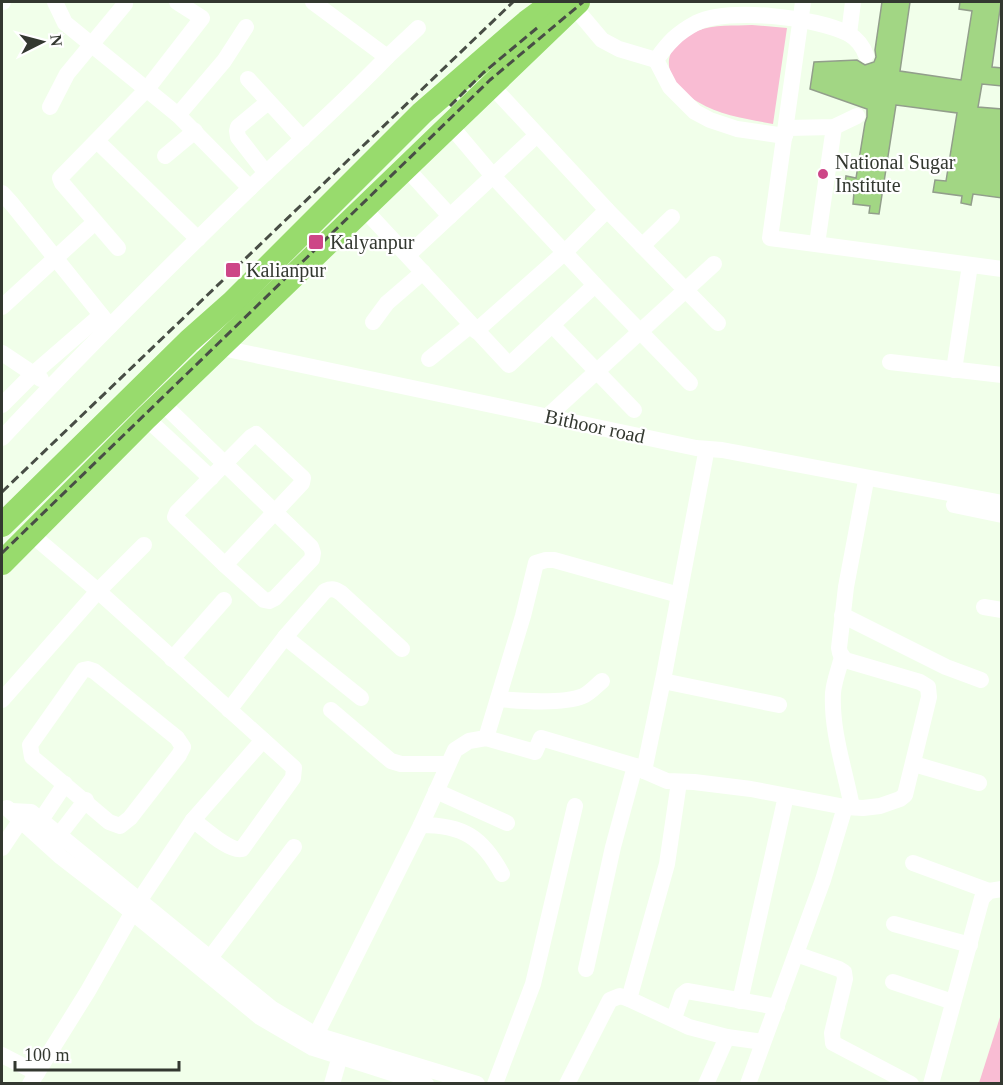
<svg xmlns="http://www.w3.org/2000/svg" width="1003" height="1085" viewBox="0 0 1003 1085" font-family="Georgia,serif">
<style>
.green{fill:#f9bcd3}
.building{fill:#a2d684;stroke:#929e8b;stroke-width:1.5}
.lines{fill:none;stroke-linecap:round;stroke-linejoin:round}
.minor{stroke:#fff;stroke-width:16}
.highway{stroke:#98db6d;stroke-width:24}
.rail{stroke:#484e45;stroke-width:3;stroke-dasharray:9 4.5;stroke-linecap:butt}
.poi-dot{fill:#cd4687;stroke:#fff;stroke-width:2}
.labels{text-anchor:middle;dominant-baseline:central;stroke-width:4.5;stroke-linejoin:round;paint-order:stroke}
.poi-label{font-size:20px;fill:#333830;stroke:#fff;text-anchor:start}
.street-label{font-size:20px;fill:#333830;stroke:#fff}
</style>
<rect width="100%" height="100%" fill="#f1ffea"/>
<!-- green -->
<g class="green">
<path d="M 752,25 L 787,28 L 773,124 C 748,119 721,116 698,102 C 664,82 655,49 697,31 C 714,24 734,26 752,25 Z"/>
<path d="M 1001,1014 L 1001,1083 L 979,1083 Z"/>
</g>
<!-- building -->
<path class="building" d="M 882,2 L 910,2 L 900,71 L 961,80 L 972,11 L 959,9 L 960,2 L 1001,2 L 992,67 L 1002,68 L 1002,86 L 982,84 L 978,107 L 1002,109 L 1002,198 L 973,194 L 971,205 L 961,203 L 962,196 L 933,192 L 935,180 L 946,181 L 957,113 L 896,105 L 879,214 L 869,213 L 870,206 L 853,204 L 854,192 L 844,190 L 846,176 L 856,178 L 865,123 L 867,117 L 867,109 L 810,89 L 814,62 L 857,60 L 865,65 L 874,62 L 876,57 L 875,50 Z"/>
<g class="lines">
<!-- minor -->
<g class="minor">
<path d="M 2,2 L 3,2"/>
<path d="M 55,2 L 65,23 L 178,115 L 250,188"/>
<path d="M 570,2 L 602,40 L 619,49 L 656,60"/>
<path d="M 803,2 L 770,238 L 1002,269"/>
<path d="M 849,34 L 853,2"/>
<path d="M 387,57 L 418,28"/>
<path d="M 248,79 L 303,139"/>
<path d="M 491,85 L 607,210 L 718,323"/>
<path d="M 50,107 L 67,74 L 125,4"/>
<path d="M 178,115 L 224,61 L 246,27"/>
<path d="M 857,116 L 834,127 L 787,128 L 785,136 L 737,129 L 710,120 L 695,112 L 670,87 L 656,60 C 668,43 677,33 696,23 C 729,7 816,17 849,34 C 857,39 863,47 866,55"/>
<path d="M 97,141 L 198,239"/>
<path d="M 165,156 L 195,131"/>
<path d="M 406,168 L 450,216"/>
<path d="M 266,173 L 238,137 L 237,131 L 238,127 L 268,102"/>
<path d="M 2,193 L 12,204 L 110,326"/>
<path d="M 364,209 L 509,365 L 595,285 L 493,176 L 450,125"/>
<path d="M 817,244 L 834,127"/>
<path d="M 642,246 L 672,217"/>
<path d="M 118,248 L 62,183 L 60,178 L 147,89 L 202,18 L 177,2"/>
<path d="M 408,255 L 537,135"/>
<path d="M 595,285 L 690,383"/>
<path d="M 2,307 L 95,222"/>
<path d="M 373,322 L 387,303 L 423,272"/>
<path d="M 553,326 L 634,410"/>
<path d="M 476,331 L 564,253 L 607,210"/>
<path d="M 189,341 L 696,448 L 722,450 L 1002,503"/>
<path d="M 2,353 L 41,379"/>
<path d="M 429,359 L 471,325"/>
<path d="M 890,362 L 1002,375"/>
<path d="M 954,370 L 970,265"/>
<path d="M 162,403 L 311,547 L 313,553 L 312,559 L 275,598 L 269,601 L 264,600 L 225,565"/>
<path d="M 2,405 L 33,374 L 101,315"/>
<path d="M 548,416 L 714,264"/>
<path d="M 146,418 L 211,478"/>
<path d="M 256,434 L 303,478 L 302,483 L 225,565 L 175,517 L 177,512 L 251,437 Z"/>
<path d="M 2,438 C 82,353 165,270 249,189 C 295,145 343,103 387,57 L 313,2"/>
<path d="M 954,505 L 1002,515"/>
<path d="M 31,534 L 98,591 L 294,768 L 293,778 L 242,849 C 229,852 204,828 193,820"/>
<path d="M 984,607 L 1002,610"/>
<path d="M 842,615 L 946,667 L 981,680"/>
<path d="M 285,637 L 361,698"/>
<path d="M 842,657 C 839,669 834,681 833,693 C 831,731 845,770 852,807"/>
<path d="M 172,659 L 224,600"/>
<path d="M 88,669 L 94,671 L 177,738 L 183,747 L 179,755 L 130,818 L 120,826 L 109,822 L 32,757 L 30,745 L 83,670 Z"/>
<path d="M 663,681 L 779,705"/>
<path d="M 498,699 C 519,701 564,704 583,696 C 590,693 596,686 602,681"/>
<path d="M 2,700 L 98,591 L 144,545"/>
<path d="M 229,710 L 285,637 L 325,591 C 332,588 335,589 341,593 L 402,649"/>
<path d="M 331,710 L 391,761 L 401,764 L 447,764"/>
<path d="M 486,738 L 523,616 L 536,563 L 546,560 L 554,560 L 679,595 L 706,453"/>
<path d="M 914,764 L 979,783"/>
<path d="M 644,771 L 667,781 L 694,782 L 751,789 L 845,807 L 863,808 L 880,806 L 900,799 L 905,795 L 929,697 L 928,687 L 920,682 L 845,660 L 840,653 L 839,648 L 846,587 L 865,486"/>
<path d="M 679,782 L 667,864 L 629,999 L 689,1027 L 727,1037 L 763,1042"/>
<path d="M 436,791 L 507,823"/>
<path d="M 7,808 L 61,857 L 132,912 L 260,1017 L 313,1048 L 426,1084"/>
<path d="M 11,811 L 31,812 L 271,1008 L 316,1035 L 477,1084"/>
<path d="M 41,820 L 65,784"/>
<path d="M 421,825 C 463,825 482,837 502,874"/>
<path d="M 59,835 L 86,800"/>
<path d="M 2,848 L 20,821"/>
<path d="M 913,863 L 989,891"/>
<path d="M 894,924 L 970,945"/>
<path d="M 796,954 L 839,969 L 844,972 L 845,979 L 832,1033 L 833,1043 L 911,1084"/>
<path d="M 210,958 L 294,847"/>
<path d="M 586,969 L 613,847 L 635,766"/>
<path d="M 893,982 L 953,1002"/>
<path d="M 740,1001 L 786,796"/>
<path d="M 674,1018 L 682,995 L 687,991 L 777,1007"/>
<path d="M 316,1035 L 421,825 L 455,750 L 469,741 L 486,738 L 535,752 L 541,738 L 635,766 L 644,771 L 664,675 L 679,595"/>
<path d="M 2,1055 L 37,1073"/>
<path d="M 30,1084 L 88,991 L 139,901 L 193,820 L 263,740"/>
<path d="M 332,1084 L 340,1056"/>
<path d="M 495,1084 L 533,984 L 575,806"/>
<path d="M 567,1084 L 610,1000 L 620,996 L 629,999"/>
<path d="M 706,1084 L 727,1037"/>
<path d="M 748,1084 L 823,880 L 845,807"/>
<path d="M 931,1084 L 982,898 L 989,891 L 1002,889"/>
</g>
<!-- highway -->
<g class="highway">
<path d="M 2,525 L 189,341 L 233,302 L 422,113 L 527,22 L 554,2"/>
<path d="M 2,563 L 146,418 L 578,2"/>
</g>
<!-- rail -->
<g class="rail">
<path d="M 450,106 L 483,73 L 537,28"/>
<path d="M 2,492 L 513,2"/>
<path d="M 2,553 L 490,80 L 583,2"/>
</g>
</g>
<!-- markers -->
<g class="poi-dot">
<circle cx="823" cy="174" r="6"/>
<rect x="308" y="234" width="16" height="16" rx="3"/>
<rect x="225" y="262" width="16" height="16" rx="3"/>
</g>
<g class="labels">
<!-- poi labels -->
<g class="poi-label">
<text x="835" y="162">National Sugar<tspan x="835" dy="23">Institute</tspan></text>
<text x="330" y="242">Kalyanpur</text>
<text x="246" y="270">Kalianpur</text>
</g>
<!-- street labels -->
<g class="street-label">
<text transform="translate(595 426) rotate(12)">Bithoor road</text>
</g>
</g>
<!-- border -->
<rect width="1003" height="1085" fill="none" stroke="#333830" stroke-width="6"/>
<!-- north arrow -->
<g transform="translate(42 42) rotate(84)" stroke="#ffffff" stroke-width="4.5" paint-order="stroke">
<path d="M0-4.5L10 22L0 15L-10 22Z" fill="#333830"/>
<text y="-9" font-size="16" font-weight="bold" text-anchor="middle" fill="#333830">N</text>
</g>
<!-- scale -->
<path d="M15 1061v9h164v-9" fill="none" stroke="#333830" stroke-width="3"/>
<text x="24" y="1061" font-size="18" fill="#333830" stroke="#ffffff" stroke-width="4.5" paint-order="stroke">100 m</text>
</svg>
